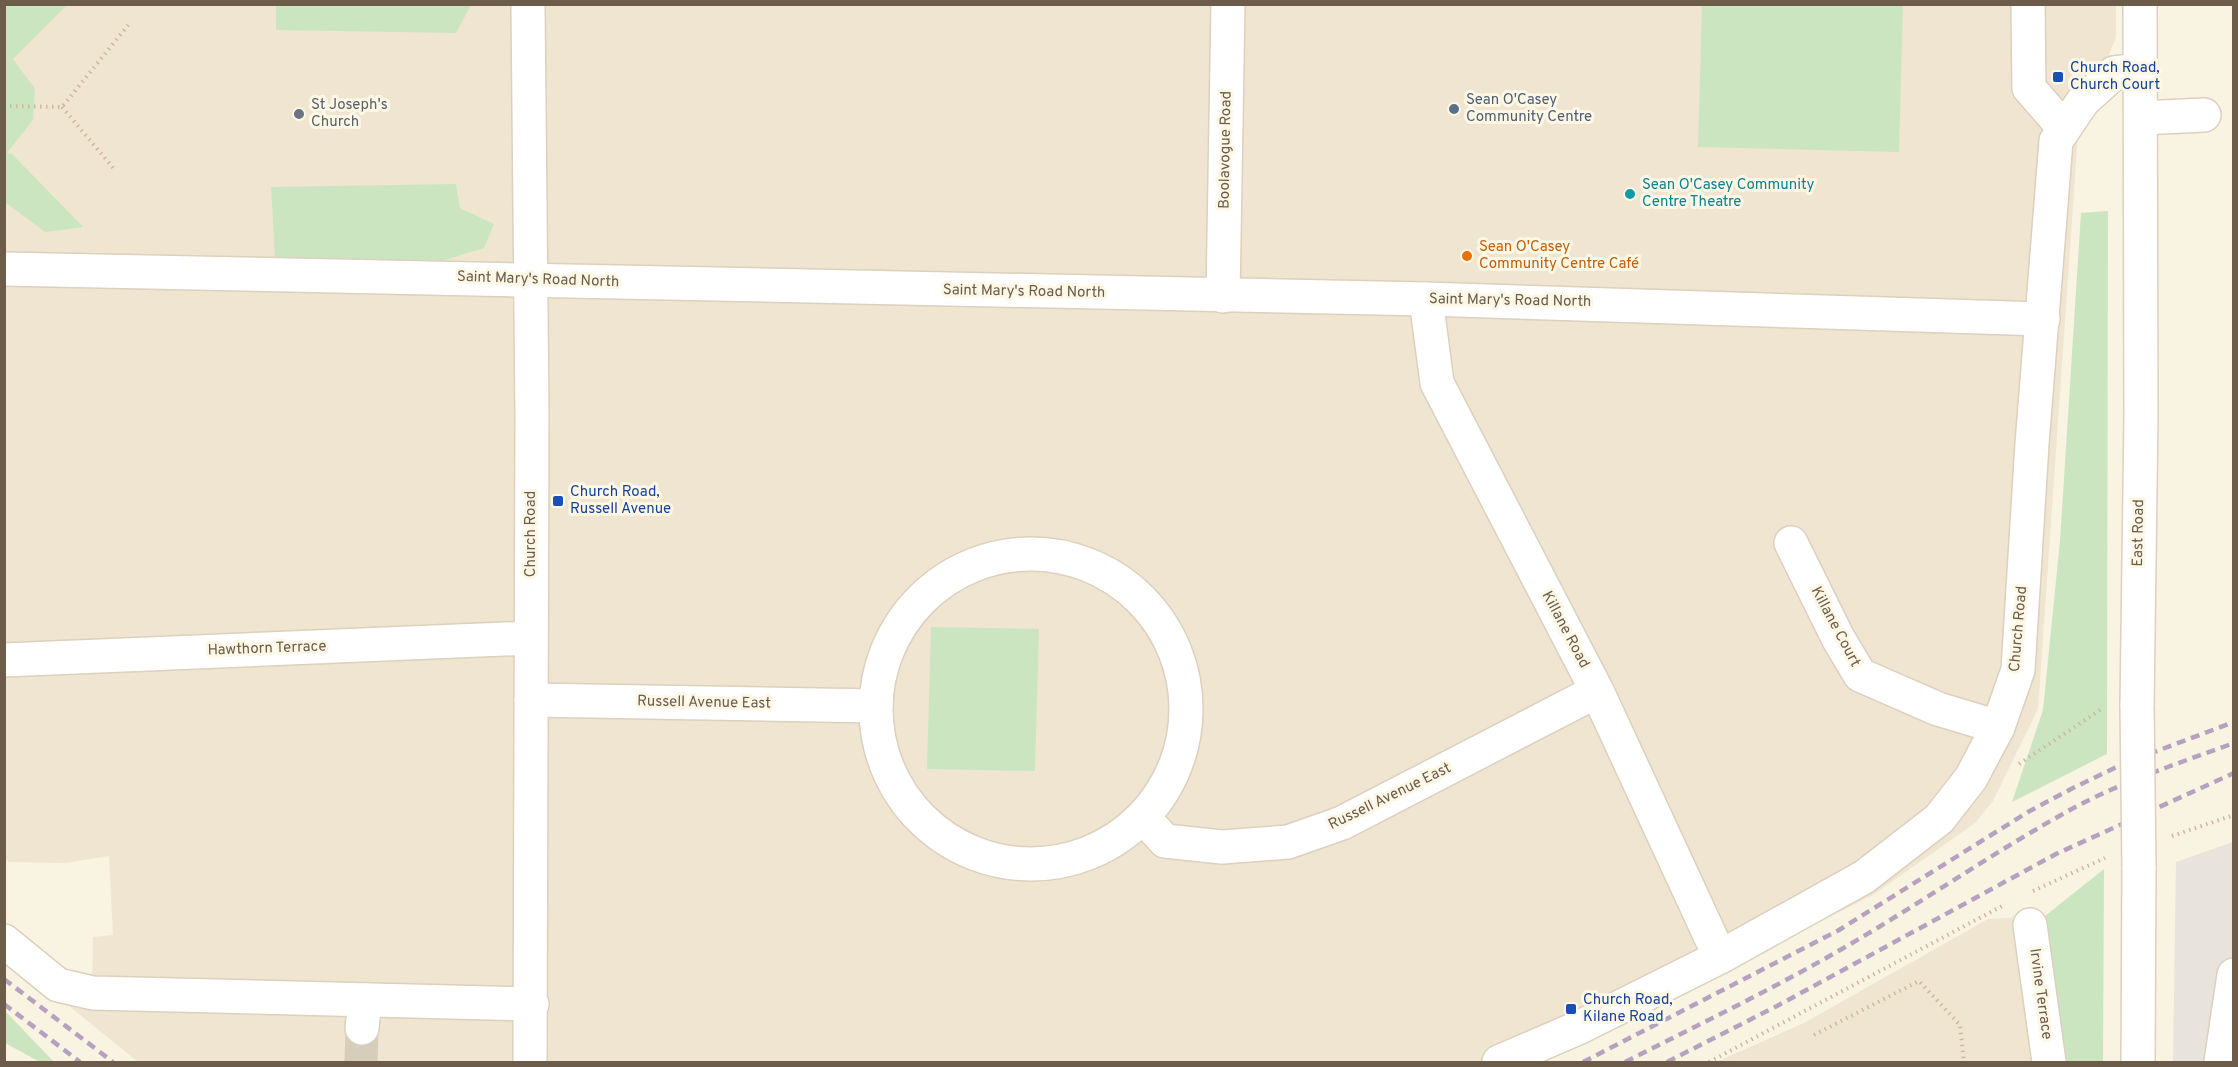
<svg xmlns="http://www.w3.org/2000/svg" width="2238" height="1067" viewBox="0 0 2238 1067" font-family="Overpass,sans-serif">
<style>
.residential{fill:#f0e5d0}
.industrial{fill:#e8e3dc}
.green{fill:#cbe5c1}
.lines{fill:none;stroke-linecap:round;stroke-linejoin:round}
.minor-tunnel{stroke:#d6cdbb;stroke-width:33;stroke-dasharray:33 16;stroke-linecap:butt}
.minor-casing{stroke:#dcd0be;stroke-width:36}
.path{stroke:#d0b89f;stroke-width:4;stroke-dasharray:1.5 4.5;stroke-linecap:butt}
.minor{stroke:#fff;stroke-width:33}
.rail{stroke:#b6a2c0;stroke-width:4.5;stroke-dasharray:9 6;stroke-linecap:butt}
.minor-bridge-casing{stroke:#dcd0be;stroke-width:36;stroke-linecap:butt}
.minor-bridge{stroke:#fff;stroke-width:33}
.transit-dot{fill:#1a4fb4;stroke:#fdf7e6;stroke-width:2}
.service-dot{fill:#5c6f8a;stroke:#fdf7e6;stroke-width:2}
.worship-dot{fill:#6b7280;stroke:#fdf7e6;stroke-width:2}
.culture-dot{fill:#0f9aa8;stroke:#fdf7e6;stroke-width:2}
.food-dot{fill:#e8710a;stroke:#fdf7e6;stroke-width:2}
.labels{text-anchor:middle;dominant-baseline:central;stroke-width:6;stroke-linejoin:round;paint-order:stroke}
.transit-label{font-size:15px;fill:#164399;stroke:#fdf7e6;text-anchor:start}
.service-label{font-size:15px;fill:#4e5e75;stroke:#fdf7e6;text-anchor:start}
.worship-label{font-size:15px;fill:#5b616d;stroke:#fdf7e6;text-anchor:start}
.street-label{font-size:15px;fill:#6e5c4a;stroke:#fdf7e6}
.culture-label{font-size:15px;fill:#0d838f;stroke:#fdf7e6;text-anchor:start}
.food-label{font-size:15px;fill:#c56008;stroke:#fdf7e6;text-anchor:start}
</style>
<rect width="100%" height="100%" fill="#f9f3e1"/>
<!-- residential -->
<g class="residential">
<path d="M 5,5 L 2116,5 L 2116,37 L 2078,134 L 2038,709 L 1993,801 L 1975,823 L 1873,895 L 1542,1062 L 138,1062 L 63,1001 L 92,984 L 93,937 L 113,935 L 109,856 L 65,863 L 8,862 L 5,857 Z"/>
<path d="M 2045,916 L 2067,1062 L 1716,1062 L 1804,1023 L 1988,919 Z"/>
</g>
<!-- industrial -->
<path class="industrial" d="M 2233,842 L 2234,1020 L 2228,1062 L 2173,1062 L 2176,862 Z"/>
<!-- green -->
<g class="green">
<path d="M 9,5 L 67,5 L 13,59 L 35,89 L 33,120 L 7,153 L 12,154 L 83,227 L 45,232 L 5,202 L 4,9 Z"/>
<path d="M 276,5 L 276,4 L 471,5 L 456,33 L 276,30 Z"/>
<path d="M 1702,5 L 1903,5 L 1899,152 L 1698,147 Z"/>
<path d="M 456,184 L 460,208 L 494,224 L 484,248 L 438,262 L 275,259 L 271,187 Z"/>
<path d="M 2108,211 L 2107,754 L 2012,802 L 2043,710 L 2060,541 L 2081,213 Z"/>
<path d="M 931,627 L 1039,629 L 1035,771 L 927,769 Z"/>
<path d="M 2104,869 L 2103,1062 L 2067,1062 L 2045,916 Z"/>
<path d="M 5,1011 L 54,1062 L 40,1062 L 5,1043 Z"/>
</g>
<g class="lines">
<!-- minor-tunnel -->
<path class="minor-tunnel" d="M 361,1062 L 362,1028"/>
<!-- minor casing -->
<g class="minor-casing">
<g id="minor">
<path d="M 528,4 L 532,415 L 530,1062"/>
<path d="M 2028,4 L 2029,88 L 2064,128"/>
<path d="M 2141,118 L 2204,115"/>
<path d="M 4,269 L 1426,299 L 2043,319"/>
<path d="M 1223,296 L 1228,4"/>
<path d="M 1426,299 L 1437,383 L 1597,691 L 1720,957"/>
<path d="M 1791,543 L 1838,638 L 1860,675 L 1938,709 L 1998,727"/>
<circle cx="1031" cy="709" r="155"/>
<path d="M 4,660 L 530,638"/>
<path d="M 531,700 L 876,706"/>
<path d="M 2137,706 L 2141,417 L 2140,4"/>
<path d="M 1143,817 L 1165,841 L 1222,847 L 1288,842 L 1342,823 L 1597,691"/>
<path d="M 2030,925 L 2049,1062"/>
<path d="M 4,941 L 58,985 L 93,993 L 532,1004"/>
<path d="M 362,1028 L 365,1000"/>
<path d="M 1499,1062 L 1580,1027 L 1720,957 L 1864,877 L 1939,819 L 1971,778 L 1998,727 L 2018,670 L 2032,444 L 2056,141 L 2083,101 L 2114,73 L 2140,70"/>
<path d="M 2138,1062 L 2139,867"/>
<path d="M 2221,1062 L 2234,975"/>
</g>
</g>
<!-- path -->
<g class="path">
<path d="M 4,106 L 62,107 L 129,24"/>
<path d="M 62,107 L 115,170"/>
<path d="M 2019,764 L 2103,708"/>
<path d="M 2172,836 L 2234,815"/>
<path d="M 2033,891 L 2105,858"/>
<path d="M 1814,1035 L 1919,981 L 1960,1025 L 1964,1062"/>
<path d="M 1709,1062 L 2002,906"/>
</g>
<!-- minor -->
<use href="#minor" class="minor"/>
<!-- rail -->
<g class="rail">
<path d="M 4,979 L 113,1062"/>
<path d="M 4,1004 L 80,1062"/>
<path d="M 1583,1062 L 1839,930 L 2028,812 L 2071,789 L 2125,763 L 2234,722"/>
<path d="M 1625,1062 C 1700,1024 1775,988 1847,946 C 1926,900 2001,847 2081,804 C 2130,779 2182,762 2234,743"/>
<path d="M 1667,1062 L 1777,1006 L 2056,854 L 2234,773"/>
</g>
<!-- minor-bridge casing -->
<g class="minor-bridge-casing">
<path id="minor-bridge" d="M 2137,706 L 2139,867"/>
</g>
<!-- minor-bridge -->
<use href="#minor-bridge" class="minor-bridge"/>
</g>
<!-- markers -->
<g class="transit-dot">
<rect x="2052" y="71" width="12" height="12" rx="3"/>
<rect x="552" y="495" width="12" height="12" rx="3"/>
<rect x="1565" y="1003" width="12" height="12" rx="3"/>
</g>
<circle class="service-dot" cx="1454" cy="109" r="6"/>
<circle class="worship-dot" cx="299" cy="114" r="6"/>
<circle class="culture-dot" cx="1630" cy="194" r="6"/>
<circle class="food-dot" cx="1467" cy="256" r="6"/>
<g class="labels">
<!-- transit labels -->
<g class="transit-label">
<text x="2070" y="68">Church Road,<tspan x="2070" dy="17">Church Court</tspan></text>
<text x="570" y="492">Church Road,<tspan x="570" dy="17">Russell Avenue</tspan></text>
<text x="1583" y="1000">Church Road,<tspan x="1583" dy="17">Kilane Road</tspan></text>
</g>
<!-- service labels -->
<g class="service-label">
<text x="1466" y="100">Sean O'Casey<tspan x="1466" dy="17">Community Centre</tspan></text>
</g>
<!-- worship labels -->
<g class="worship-label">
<text x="311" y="105">St Joseph's<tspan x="311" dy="17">Church</tspan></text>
</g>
<!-- street labels -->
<g class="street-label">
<text transform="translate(1226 150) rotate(-89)">Boolavogue Road</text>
<text transform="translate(538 280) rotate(2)">Saint Mary's Road North</text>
<text transform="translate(1024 292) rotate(1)">Saint Mary's Road North</text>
<text transform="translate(1510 301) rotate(1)">Saint Mary's Road North</text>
<text transform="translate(2139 533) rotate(-89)">East Road</text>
<text transform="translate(531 534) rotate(-90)">Church Road</text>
<text transform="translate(1835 627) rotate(62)">Killane Court</text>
<text transform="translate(2019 629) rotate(-85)">Church Road</text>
<text transform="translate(1565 630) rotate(62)">Killane Road</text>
<text transform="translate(267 649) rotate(-2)">Hawthorn Terrace</text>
<text transform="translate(704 703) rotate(1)">Russell Avenue East</text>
<text transform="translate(1390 797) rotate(-26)">Russell Avenue East</text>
<text transform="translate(2040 994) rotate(82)">Irvine Terrace</text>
</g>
<!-- culture labels -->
<g class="culture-label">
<text x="1642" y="185">Sean O'Casey Community<tspan x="1642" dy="17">Centre Theatre</tspan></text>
</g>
<!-- food labels -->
<g class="food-label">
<text x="1479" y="247">Sean O'Casey<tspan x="1479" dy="17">Community Centre Café</tspan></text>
</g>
</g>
<!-- border -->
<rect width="2238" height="1067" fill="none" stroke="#6e5c4a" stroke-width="12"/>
</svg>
